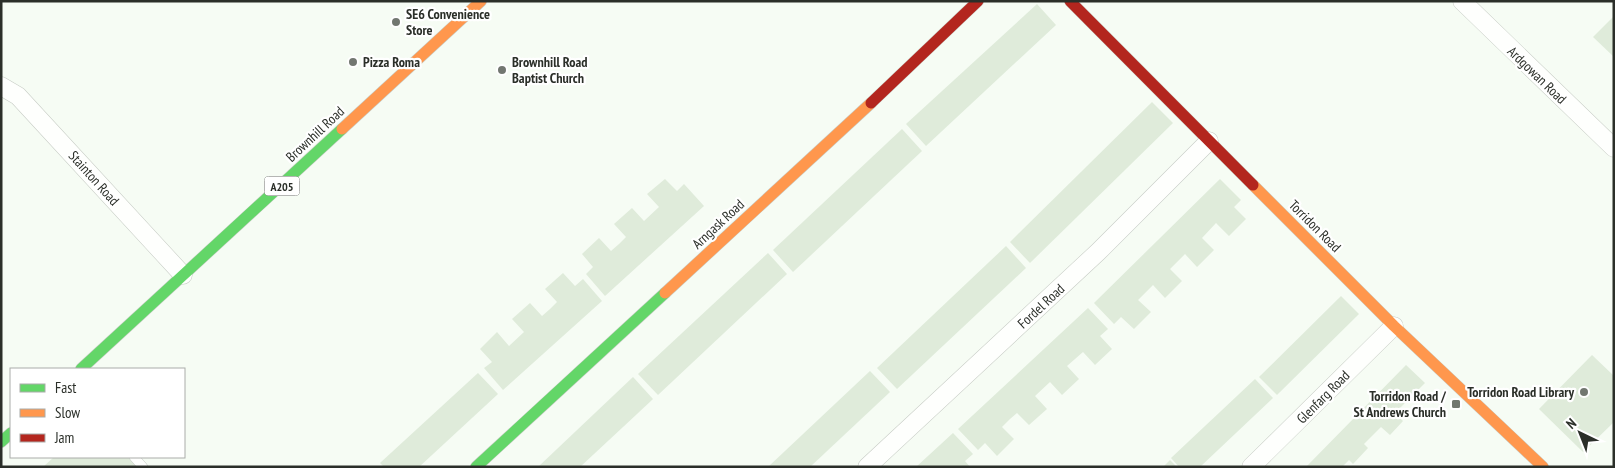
<svg xmlns="http://www.w3.org/2000/svg" width="1615" height="468" viewBox="0 0 1615 468" font-family="'PT Sans Narrow',sans-serif">
<style>
.building{fill:#dfebda}
.lines{fill:none;stroke-linecap:round;stroke-linejoin:round}
.lane-casing{stroke:#c7ccc5;stroke-width:10}
.street-casing{stroke:#c7ccc5;stroke-width:19}
.fast-casing{stroke:#c7ccc5;stroke-width:12}
.slow-casing{stroke:#c7ccc5;stroke-width:12}
.jam-casing{stroke:#c7ccc5;stroke-width:12}
.lane{stroke:#fefffd;stroke-width:9}
.street{stroke:#fefffd;stroke-width:18}
.fast{stroke:#63d668;stroke-width:11}
.slow{stroke:#ff974d;stroke-width:11}
.jam{stroke:#b3261e;stroke-width:11}
.poi-dot{fill:#727770;stroke:#fff;stroke-width:2}
.labels{text-anchor:middle;dominant-baseline:central;stroke-width:4.5;stroke-linejoin:round;paint-order:stroke}
.shield{fill:#fff;stroke:#6b6d69;stroke-width:1}
.shield-label{font-size:12px;font-weight:bold;fill:#2b2f29}
.poi-label{font-size:14px;font-weight:bold;fill:#2b2f29;stroke:#fff;text-anchor:start}
.street-label{font-size:14px;fill:#2b2f29;stroke:#fff}
</style>
<rect width="100%" height="100%" fill="#f6fcf4"/>
<!-- building -->
<g class="building">
<path d="M 1037,4 L 1056,25 L 926,146 L 906,124 Z"/>
<path d="M 1614,16 L 1614,57 L 1593,37 Z"/>
<path d="M 1152,102 L 1173,123 L 1030,263 L 1010,242 Z"/>
<path d="M 902,129 L 922,151 L 793,272 L 773,250 Z"/>
<path d="M 665,179 L 677,191 L 684,184 L 704,206 L 605,296 L 586,274 L 593,267 L 582,254 L 599,238 L 611,251 L 619,244 L 626,237 L 614,224 L 632,208 L 644,221 L 659,207 L 647,194 Z"/>
<path d="M 1220,179 L 1241,200 L 1234,207 L 1246,219 L 1229,236 L 1216,223 L 1202,238 L 1214,250 L 1197,267 L 1185,254 L 1170,269 L 1182,281 L 1165,298 L 1153,285 L 1138,300 L 1151,312 L 1134,329 L 1121,317 L 1114,324 L 1094,303 Z"/>
<path d="M 1006,246 L 1026,268 L 897,389 L 877,368 Z"/>
<path d="M 768,253 L 787,274 L 658,395 L 638,374 Z"/>
<path d="M 563,273 L 575,286 L 583,279 L 602,301 L 503,390 L 484,368 L 492,362 L 480,349 L 497,332 L 509,346 L 524,332 L 512,319 L 530,303 L 542,316 L 550,309 L 557,302 L 545,289 Z"/>
<path d="M 1341,296 L 1359,314 L 1277,395 L 1259,377 Z"/>
<path d="M 1088,308 L 1108,329 L 1100,336 L 1112,349 L 1095,365 L 1083,352 L 1067,366 L 1079,379 L 1062,395 L 1050,382 L 1035,396 L 1047,409 L 1029,425 L 1017,413 L 1010,419 L 1002,427 L 1014,439 L 997,456 L 985,443 L 978,450 L 958,429 Z"/>
<path d="M 1592,355 L 1614,376 L 1614,422 L 1583,452 L 1539,409 Z"/>
<path d="M 1406,365 L 1425,383 L 1395,413 L 1403,421 L 1390,435 L 1381,427 L 1364,444 L 1368,448 L 1353,464 L 1349,460 L 1342,467 L 1306,467 Z"/>
<path d="M 870,371 L 890,392 L 810,467 L 768,467 Z"/>
<path d="M 478,373 L 498,394 L 419,467 L 384,467 L 380,463 Z"/>
<path d="M 633,377 L 653,399 L 637,414 L 580,467 L 538,467 Z"/>
<path d="M 1255,379 L 1273,398 L 1200,467 L 1179,467 L 1171,458 Z"/>
<path d="M 953,433 L 973,454 L 965,461 L 970,467 L 916,467 Z"/>
<path d="M 54,457 L 128,457 L 137,467 L 43,467 Z"/>
<path d="M 1170,460 L 1177,467 L 1163,467 Z"/>
</g>
<g class="lines">
<!-- lane casing -->
<g class="lane-casing">
<path id="lane" d="M 134,457 L 143,467"/>
</g>
<!-- street casing -->
<g class="street-casing">
<g id="street">
<path d="M 1462,1 L 1614,148"/>
<path d="M 1,86 L 18,96 L 183,275"/>
<path d="M 867,467 L 1098,252 L 1209,141"/>
<path d="M 1251,467 L 1394,326"/>
</g>
</g>
<!-- fast casing -->
<g class="fast-casing">
<g id="fast">
<path d="M 81,369 L 342,129"/>
<path d="M 1,442 L 11,433"/>
<path d="M 476,467 L 665,293"/>
</g>
</g>
<!-- slow casing -->
<g class="slow-casing">
<g id="slow">
<path d="M 342,129 L 481,1"/>
<path d="M 1253,185 L 1394,326 L 1543,467"/>
<path d="M 665,293 L 871,103"/>
</g>
</g>
<!-- jam casing -->
<g class="jam-casing">
<g id="jam">
<path d="M 1070,1 L 1253,185"/>
<path d="M 871,103 L 978,1"/>
</g>
</g>
<!-- lane -->
<use href="#lane" class="lane"/>
<!-- street -->
<use href="#street" class="street"/>
<!-- fast -->
<use href="#fast" class="fast"/>
<!-- slow -->
<use href="#slow" class="slow"/>
<!-- jam -->
<use href="#jam" class="jam"/>
</g>
<!-- markers -->
<g class="poi-dot">
<circle cx="396" cy="22" r="5"/>
<circle cx="353" cy="62" r="5"/>
<circle cx="502" cy="70" r="5"/>
<circle cx="1584" cy="392" r="5"/>
<rect x="1451" y="399" width="10" height="10" rx="2.5"/>
</g>
<g class="labels">
<!-- shield labels -->
<rect class="shield" x="264.5" y="176.5" width="35" height="19" rx="4"/>
<g class="shield-label">
<text x="282" y="186">A205</text>
</g>
<!-- poi labels -->
<g class="poi-label">
<text x="406" y="14">SE6 Convenience<tspan x="406" dy="16">Store</tspan></text>
<text x="363" y="62">Pizza Roma</text>
<text x="512" y="62">Brownhill Road<tspan x="512" dy="16">Baptist Church</tspan></text>
<text x="1574" y="392" text-anchor="end">Torridon Road Library</text>
<text x="1446" y="396" text-anchor="end">Torridon Road /<tspan x="1446" dy="16">St Andrews Church</tspan></text>
</g>
<!-- street labels -->
<g class="street-label">
<text transform="translate(1537 75) rotate(44)">Ardgowan Road</text>
<text transform="translate(315 134) rotate(-43)">Brownhill Road</text>
<text transform="translate(94 178) rotate(48)">Stainton Road</text>
<text transform="translate(718 224) rotate(-43)">Arngask Road</text>
<text transform="translate(1315 226) rotate(45)">Torridon Road</text>
<text transform="translate(1041 306) rotate(-43)">Fordel Road</text>
<text transform="translate(1323 397) rotate(-45)">Glenfarg Road</text>
</g>
</g>
<!-- border -->
<rect width="1615" height="468" fill="none" stroke="#2b2f29" stroke-width="5"/>
<!-- legend -->
<rect x="10" y="368" width="175" height="90" fill="#ffffff" stroke="#aaaca9"/>
<rect x="20" y="384" width="25" height="8" fill="#63d668" stroke="#aaaca9"/>
<text x="55" y="393" font-size="15" fill="#2b2f29">Fast</text>
<rect x="20" y="409" width="25" height="8" fill="#ff974d" stroke="#aaaca9"/>
<text x="55" y="418" font-size="15" fill="#2b2f29">Slow</text>
<rect x="20" y="434" width="25" height="8" fill="#b3261e" stroke="#aaaca9"/>
<text x="55" y="443" font-size="15" fill="#2b2f29">Jam</text>
<!-- north arrow -->
<g transform="translate(1580 433) rotate(317)" stroke="#ffffff" stroke-width="4" paint-order="stroke">
<path d="M0-4L9 19L0 12L-9 19Z" fill="#2b2f29"/>
<text y="-8" font-size="14" font-weight="bold" text-anchor="middle" fill="#2b2f29">N</text>
</g>
</svg>
